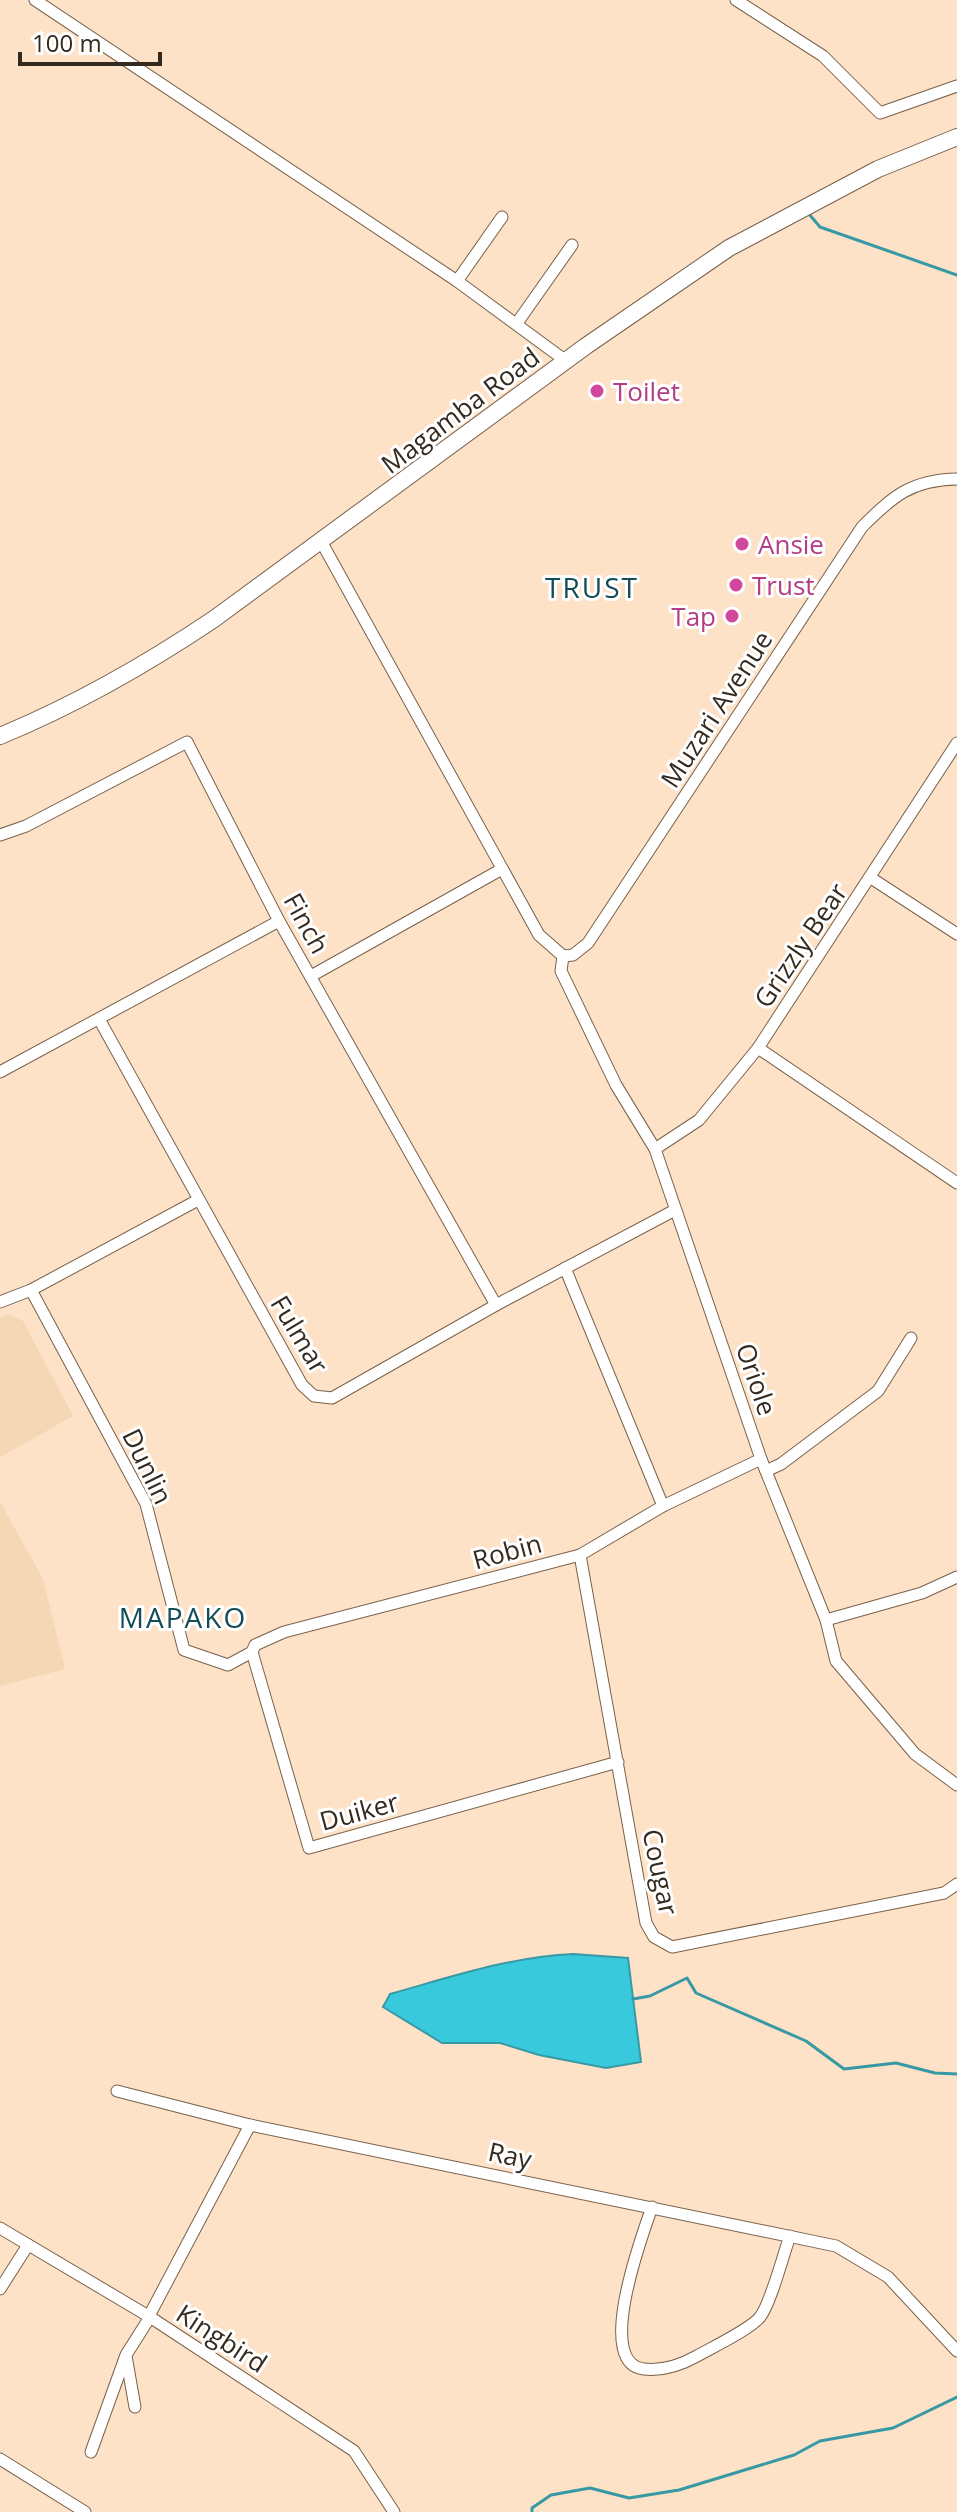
<svg xmlns="http://www.w3.org/2000/svg" width="957" height="2512" viewBox="0 0 957 2512" font-family="'Open Sans',sans-serif">
<style>
.built{fill:#f5d6b5}
.water{fill:#38c9dd;stroke:#3799a4;stroke-width:2}
.lines{fill:none;stroke-linecap:round;stroke-linejoin:round}
.stream{stroke:#3799a4;stroke-width:3}
.minor-casing{stroke:#79614a;stroke-width:13}
.highway-casing{stroke:#79614a;stroke-width:18}
.minor{stroke:#fff;stroke-width:11}
.highway{stroke:#fff;stroke-width:16}
.hotel-dot{fill:#d1479c;stroke:#fff;stroke-width:3}
.labels{text-anchor:middle;dominant-baseline:central;stroke-width:6;stroke-linejoin:round;paint-order:stroke}
.hotel-label{font-size:26px;fill:#b23c85;stroke:#fff;text-anchor:start}
.street-label{font-size:26px;fill:#342a20;stroke:#fff}
.neighbourhood-label{font-size:28px;letter-spacing:2px;fill:#124c57;stroke:#fff}
</style>
<rect width="100%" height="100%" fill="#fde2c7"/>
<!-- built -->
<g class="built">
<path d="M 8,1315 L 23,1321 L 73,1416 L 0,1457 L 0,1318 Z"/>
<path d="M 0,1502 L 43,1579 L 65,1669 L 0,1686 Z"/>
</g>
<!-- water -->
<path class="water" d="M 573,1954 L 628,1958 L 641,2062 L 606,2068 L 539,2055 L 500,2043 L 442,2043 L 383,2007 L 390,1994 C 451,1977 509,1957 573,1954 Z"/>
<g class="lines">
<!-- stream -->
<g class="stream">
<path d="M 809,214 L 820,227 L 957,275"/>
<path d="M 633,1999 L 650,1996 L 687,1978 L 696,1993 L 806,2041 L 844,2069 L 896,2063 L 935,2073 L 957,2074"/>
<path d="M 532,2512 L 532,2508 L 551,2495 L 590,2488 L 629,2498 L 679,2490 L 794,2455 L 820,2441 L 893,2428 L 957,2397"/>
</g>
<!-- minor casing -->
<g class="minor-casing">
<g id="minor">
<path d="M 35,0 L 457,281 L 566,361"/>
<path d="M 736,0 L 823,56 L 880,113 L 957,86"/>
<path d="M 457,281 L 502,217"/>
<path d="M 517,323 L 572,245"/>
<path d="M 322,543 L 539,935 L 563,956"/>
<path d="M 0,835 L 26,826 L 187,742 L 279,921 L 496,1305"/>
<path d="M 871,878 L 957,934"/>
<path d="M 563,956 L 561,971 L 616,1085 L 655,1149 L 761,1459 L 826,1620 L 836,1661 L 915,1754 L 957,1785"/>
<path d="M 563,956 L 573,955 L 588,943 L 862,527 C 893,496 911,480 957,479"/>
<path d="M 311,976 L 502,869"/>
<path d="M 99,1019 L 302,1385 L 314,1396 L 332,1398 L 496,1305 L 675,1210"/>
<path d="M 758,1048 L 957,1183"/>
<path d="M 0,1072 L 279,921"/>
<path d="M 655,1149 L 699,1120 L 758,1048 L 957,743"/>
<path d="M 565,1268 L 663,1506"/>
<path d="M 31,1290 L 146,1504 L 184,1650 L 228,1665 L 252,1652 L 255,1645 L 284,1632 L 580,1555 L 663,1506 L 761,1459"/>
<path d="M 0,1302 L 31,1290 L 198,1200"/>
<path d="M 766,1471 L 781,1464 L 878,1391 L 911,1338"/>
<path d="M 580,1555 L 646,1923 L 654,1937 L 672,1947 L 944,1893 L 957,1884"/>
<path d="M 826,1620 L 922,1593 L 957,1577"/>
<path d="M 252,1652 L 309,1848 L 618,1762"/>
<path d="M 117,2091 L 250,2125 L 836,2246 L 888,2277 L 957,2351"/>
<path d="M 652,2207 C 642,2236 594,2364 644,2369 C 662,2371 681,2365 697,2356 C 711,2348 751,2329 760,2317 C 771,2303 783,2255 790,2236"/>
<path d="M 0,2228 L 150,2317 L 354,2451 L 394,2512"/>
<path d="M 0,2289 L 28,2245"/>
<path d="M 149,2316 L 250,2125"/>
<path d="M 126,2356 L 135,2407"/>
<path d="M 91,2452 L 126,2355 L 150,2317"/>
<path d="M 0,2459 L 85,2512"/>
</g>
</g>
<!-- highway casing -->
<g class="highway-casing">
<path id="highway" d="M 0,736 C 75,705 147,664 214,619 L 586,346 L 729,248 L 878,169 L 957,137"/>
</g>
<!-- minor -->
<use href="#minor" class="minor"/>
<!-- highway -->
<use href="#highway" class="highway"/>
</g>
<!-- markers -->
<g class="hotel-dot">
<circle cx="597" cy="391" r="8"/>
<circle cx="742" cy="544" r="8"/>
<circle cx="736" cy="585" r="8"/>
<circle cx="732" cy="616" r="8"/>
</g>
<g class="labels">
<!-- hotel labels -->
<g class="hotel-label">
<text x="613" y="391">Toilet</text>
<text x="758" y="544">Ansie</text>
<text x="752" y="585">Trust</text>
<text x="716" y="616" text-anchor="end">Tap</text>
</g>
<!-- street labels -->
<g class="street-label">
<text transform="translate(460 410) rotate(-37)">Magamba Road</text>
<text transform="translate(716 709) rotate(-57)">Muzari Avenue</text>
<text transform="translate(307 923) rotate(61)">Finch</text>
<text transform="translate(800 945) rotate(-56)">Grizzly Bear</text>
<text transform="translate(300 1334) rotate(59)">Fulmar</text>
<text transform="translate(757 1379) rotate(71)">Oriole</text>
<text transform="translate(148 1466) rotate(64)">Dunlin</text>
<text transform="translate(507 1551) rotate(-15)">Robin</text>
<text transform="translate(359 1811) rotate(-15)">Duiker</text>
<text transform="translate(661 1872) rotate(78)">Cougar</text>
<text transform="translate(510 2155) rotate(12)">Ray</text>
<text transform="translate(222 2338) rotate(33)">Kingbird</text>
</g>
<!-- neighbourhood labels -->
<g class="neighbourhood-label">
<text x="592" y="587">TRUST</text>
<text x="183" y="1617">MAPAKO</text>
</g>
</g>
<!-- scale -->
<path d="M20 52v12h140v-12" fill="none" stroke="#342a20" stroke-width="4"/>
<text x="32" y="52" font-size="24" fill="#342a20" stroke="#ffffff" stroke-width="6" paint-order="stroke">100 m</text>
</svg>
